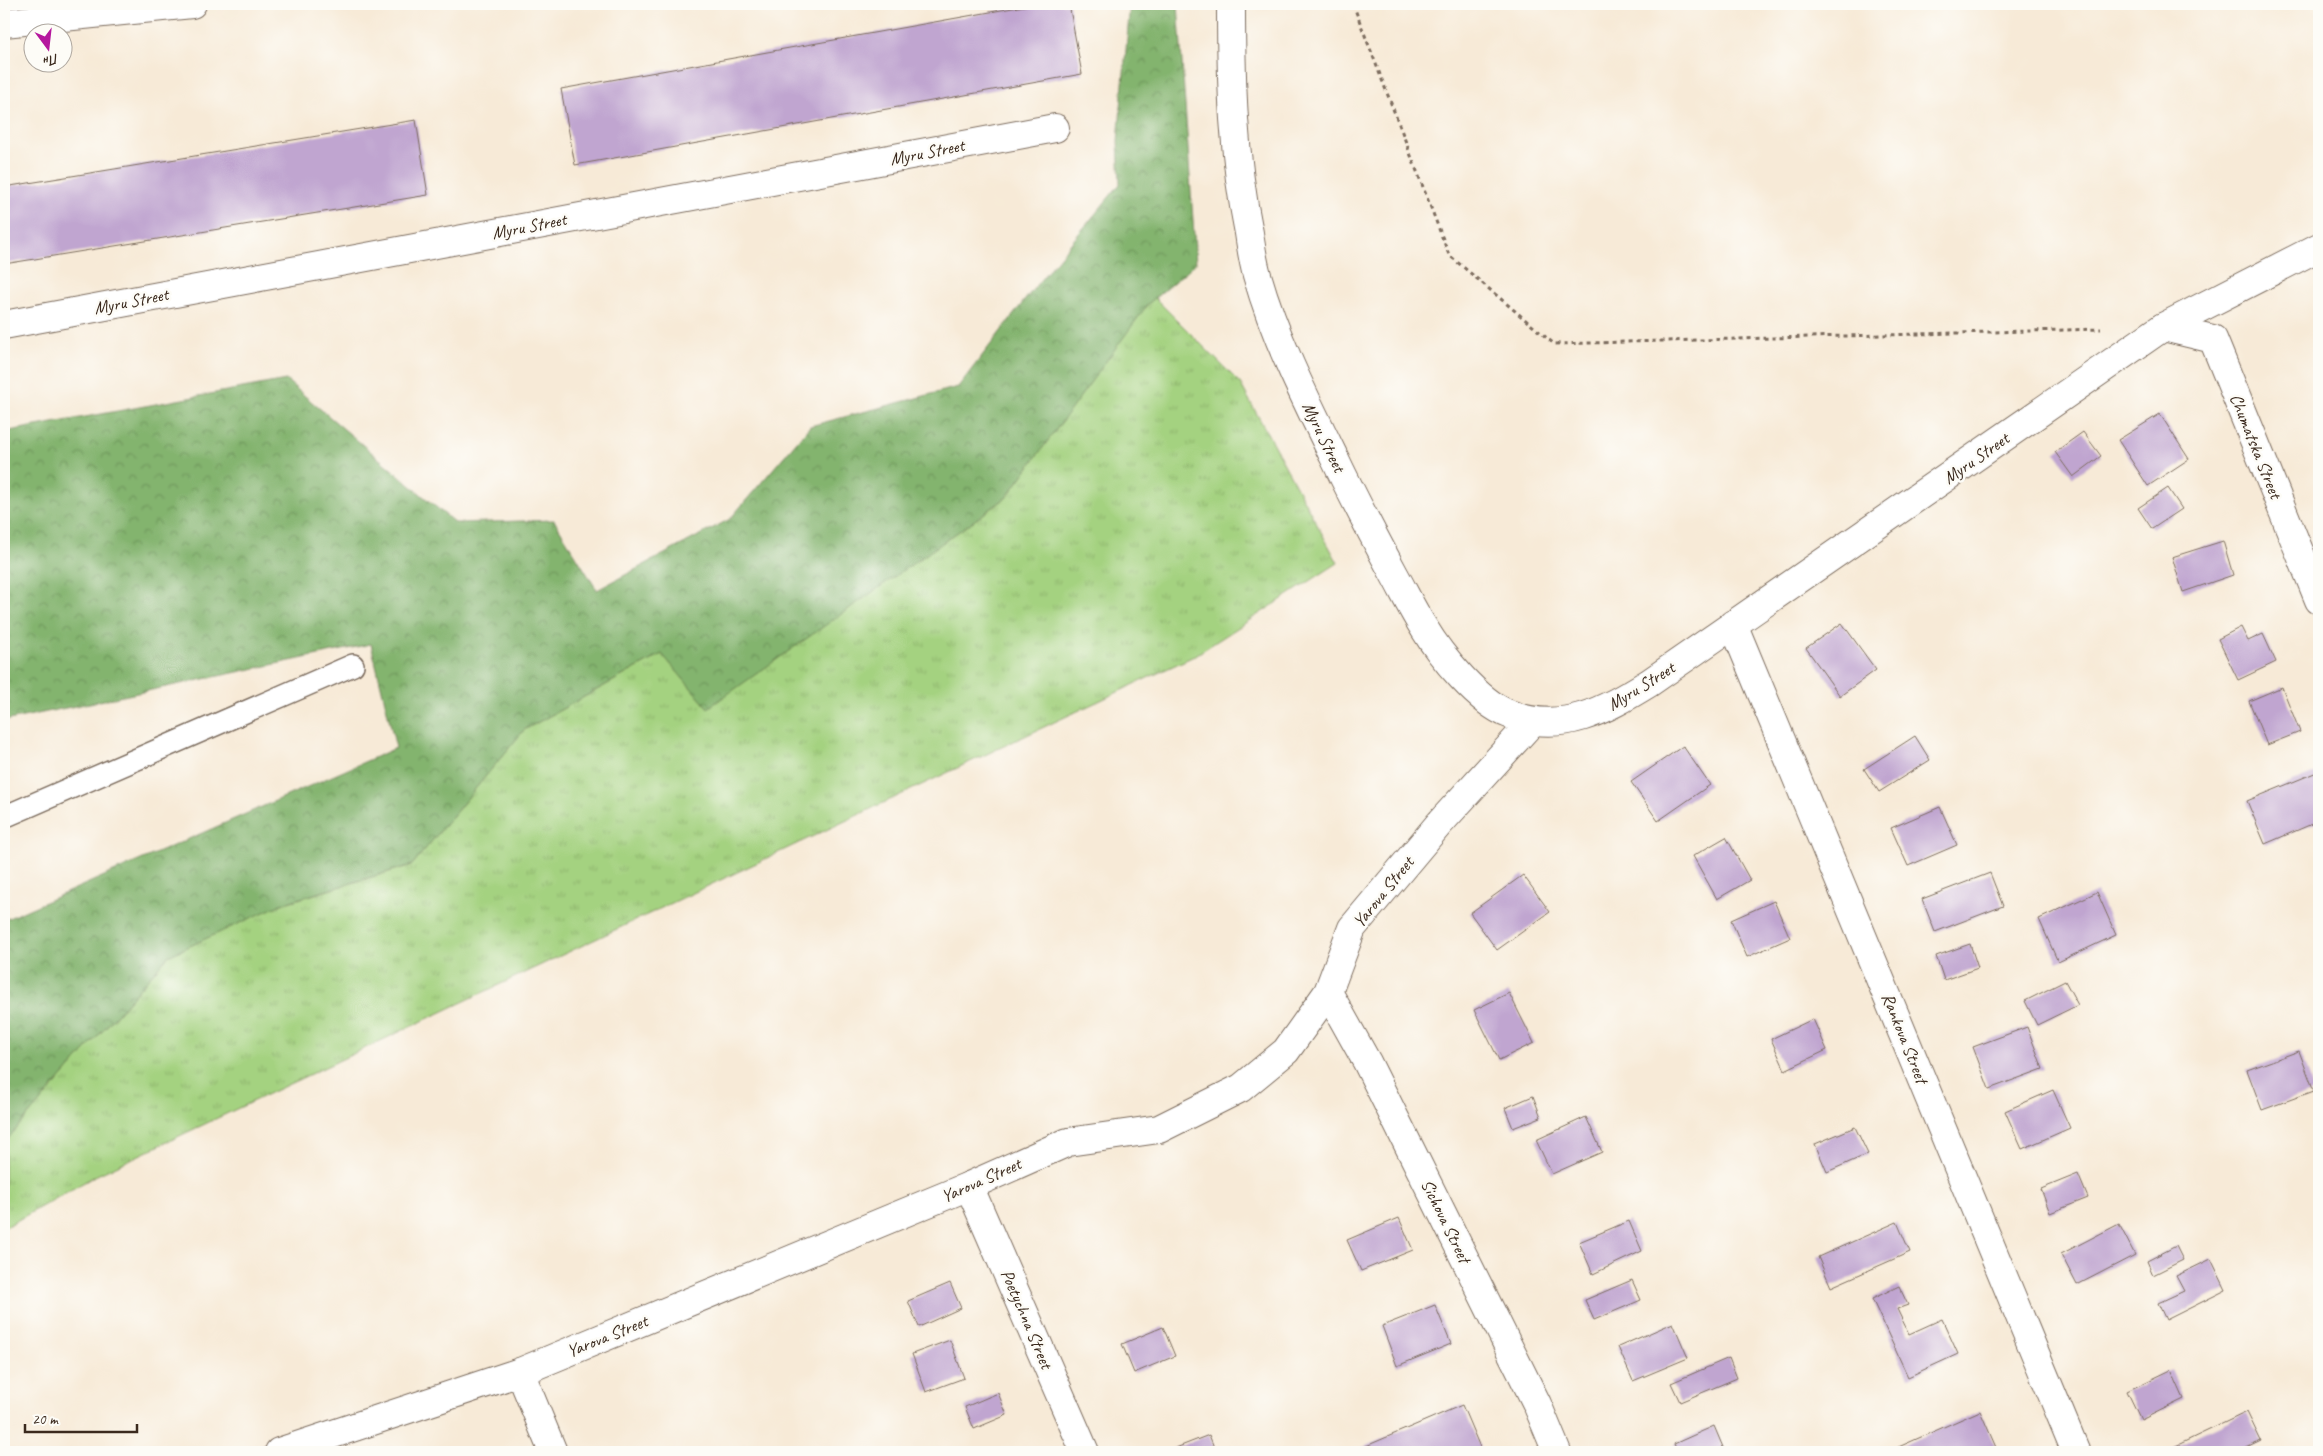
<svg xmlns="http://www.w3.org/2000/svg" width="2323" height="1456" viewBox="0 0 2323 1456" font-family="Caveat,sans-serif">
<style>
.grass{fill:url(#grass-tufts);stroke:#707e4f}
.forest{fill:url(#forest-crowns);stroke:#5f6f46}
.building{fill:#c0a5d0}
.lines{fill:none;stroke-linecap:round;stroke-linejoin:round}
.lane-casing{stroke:#7d6d5f;stroke-width:24}
.street-casing{stroke:#7d6d5f;stroke-width:30}
.path{stroke:#7d6d5f;stroke-width:3;stroke-dasharray:4 4;stroke-linecap:butt}
.lane{stroke:#fff;stroke-width:21}
.street{stroke:#fff;stroke-width:28}
.labels{text-anchor:middle;dominant-baseline:central;stroke-width:5;stroke-linejoin:round;paint-order:stroke}
.street-label{font-size:18px;fill:#3b2a1e;stroke:#fdfcf7}
</style>
<defs>
<pattern id="grass-tufts" width="24" height="20" patternUnits="userSpaceOnUse" patternTransform="scale(1.25)"><rect width="24" height="20" fill="#a4d280"/><path d="M3 7l-1-3M5 7V3M7 7l1-3M15 17l-1-3M17 17v-4M19 17l1-3" fill="none" stroke="#8eb46e"/></pattern>
<pattern id="forest-crowns" width="20" height="18" patternUnits="userSpaceOnUse" patternTransform="scale(1.25)"><rect width="20" height="18" fill="#83b46e"/><path d="M2 6a3 3 0 1 1 6 0M12 15a3 3 0 1 1 6 0" fill="none" stroke="#6c935a"/></pattern>
</defs>
<rect width="100%" height="100%" fill="#fdfcf7"/>
<filter id="ink" filterUnits="userSpaceOnUse"><feTurbulence type="fractalNoise" baseFrequency=".02" numOctaves="2"/><feDisplacementMap in="SourceGraphic" scale="10" xChannelSelector="R" yChannelSelector="G"/><feConvolveMatrix kernelMatrix="1 2 1 2 8 2 1 2 1" color-interpolation-filters="sRGB"/></filter>
<filter id="wash" filterUnits="userSpaceOnUse"><feTurbulence type="fractalNoise" baseFrequency=".0096" numOctaves="4" result="noise"/><feDisplacementMap in="SourceGraphic" scale="20" xChannelSelector="R" yChannelSelector="G"/><feGaussianBlur stdDeviation="1.12" result="paint"/><feColorMatrix in="noise" values="0 0 0 0 0 0 0 0 0 0 0 0 0 0 0 0 0 1.4 0 .05"/><feComposite in="paint" operator="in"/></filter>
<g filter="url(#wash)">
<rect width="100%" height="100%" fill="#f7ead7"/>
<!-- grass -->
<path class="grass" d="M 1153,296 L 1240,383 L 1338,563 L 1194,656 L 95,1176 L 4,1228 L 4,1143 L 168,956 L 275,906 L 412,865 L 524,730 L 662,654 L 708,707 L 1006,498 Z"/>
<!-- forest -->
<path class="forest" d="M 1130,4 L 1178,4 L 1196,263 L 1148,304 L 1006,498 L 708,708 L 662,654 L 524,730 L 412,865 L 284,903 L 168,956 L 4,1143 L 4,920 L 396,748 L 371,644 L 4,721 L 4,476 L 9,431 L 286,380 L 455,523 L 554,520 L 597,590 L 730,519 L 810,426 L 958,387 L 1038,283 L 1120,184 L 1118,141 Z"/>
<g id="blocks">
<!-- building -->
<g class="building">
<path d="M 1035,4 L 1069,4 L 1082,74 L 575,165 L 561,89 Z"/>
<path d="M 416,120 L 428,195 L 4,264 L 4,187 Z"/>
<path d="M 2160,414 L 2189,459 L 2148,486 L 2118,440 Z"/>
<path d="M 2083,432 L 2101,456 L 2073,477 L 2055,452 Z"/>
<path d="M 2168,488 L 2182,509 L 2152,529 L 2138,508 Z"/>
<path d="M 2223,541 L 2233,575 L 2183,592 L 2172,557 Z"/>
<path d="M 1842,623 L 1876,670 L 1840,696 L 1806,648 Z"/>
<path d="M 2241,627 L 2248,641 L 2263,634 L 2276,662 L 2238,680 L 2218,639 Z"/>
<path d="M 2282,687 L 2300,732 L 2267,745 L 2249,701 Z"/>
<path d="M 1915,736 L 1930,760 L 1879,792 L 1864,769 Z"/>
<path d="M 1683,746 L 1710,785 L 1658,821 L 1631,782 Z"/>
<path d="M 2317,772 L 2319,777 L 2319,821 L 2265,844 L 2247,801 Z"/>
<path d="M 1940,807 L 1957,845 L 1908,866 L 1891,828 Z"/>
<path d="M 1726,837 L 1750,880 L 1717,899 L 1693,856 Z"/>
<path d="M 1990,873 L 2003,906 L 1935,932 L 1922,899 Z"/>
<path d="M 1523,875 L 1550,912 L 1497,950 L 1470,913 Z"/>
<path d="M 2097,892 L 2116,935 L 2058,962 L 2039,919 Z"/>
<path d="M 1774,901 L 1790,938 L 1747,957 L 1731,920 Z"/>
<path d="M 1970,944 L 1978,968 L 1944,980 L 1936,956 Z"/>
<path d="M 2065,981 L 2078,1005 L 2037,1025 L 2025,1001 Z"/>
<path d="M 1509,993 L 1534,1043 L 1499,1060 L 1474,1010 Z"/>
<path d="M 1813,1019 L 1827,1050 L 1785,1070 L 1771,1039 Z"/>
<path d="M 2027,1027 L 2043,1069 L 1989,1089 L 1973,1047 Z"/>
<path d="M 2299,1051 L 2314,1091 L 2262,1110 L 2247,1070 Z"/>
<path d="M 2053,1090 L 2070,1128 L 2022,1149 L 2005,1111 Z"/>
<path d="M 1533,1096 L 1541,1117 L 1513,1128 L 1505,1108 Z"/>
<path d="M 1586,1117 L 1602,1152 L 1552,1174 L 1536,1140 Z"/>
<path d="M 1855,1127 L 1868,1154 L 1827,1172 L 1815,1144 Z"/>
<path d="M 2078,1174 L 2088,1198 L 2050,1213 L 2041,1189 Z"/>
<path d="M 1399,1218 L 1413,1250 L 1361,1271 L 1347,1240 Z"/>
<path d="M 1629,1221 L 1642,1251 L 1593,1274 L 1579,1242 Z"/>
<path d="M 1897,1222 L 1910,1252 L 1831,1287 L 1818,1257 Z"/>
<path d="M 2119,1224 L 2135,1255 L 2077,1285 L 2061,1254 Z"/>
<path d="M 2176,1246 L 2183,1260 L 2153,1275 L 2147,1261 Z"/>
<path d="M 2211,1259 L 2226,1290 L 2166,1320 L 2158,1303 L 2184,1291 L 2176,1276 Z"/>
<path d="M 1632,1280 L 1641,1300 L 1594,1320 L 1585,1300 Z"/>
<path d="M 950,1283 L 961,1308 L 919,1327 L 908,1301 Z"/>
<path d="M 1899,1286 L 1908,1305 L 1897,1309 L 1909,1334 L 1942,1319 L 1958,1354 L 1908,1377 L 1872,1299 Z"/>
<path d="M 1435,1305 L 1451,1344 L 1397,1366 L 1382,1326 Z"/>
<path d="M 1673,1323 L 1688,1358 L 1633,1381 L 1618,1347 Z"/>
<path d="M 1163,1327 L 1175,1356 L 1134,1373 L 1122,1344 Z"/>
<path d="M 950,1340 L 964,1378 L 926,1392 L 912,1354 Z"/>
<path d="M 1729,1358 L 1737,1378 L 1680,1402 L 1671,1383 Z"/>
<path d="M 2171,1370 L 2184,1399 L 2141,1420 L 2127,1391 Z"/>
<path d="M 998,1393 L 1007,1415 L 974,1429 L 965,1407 Z"/>
<path d="M 1462,1405 L 1482,1452 L 1352,1452 Z"/>
<path d="M 1980,1411 L 1998,1452 L 1896,1452 L 1894,1449 Z"/>
<path d="M 2247,1412 L 2261,1441 L 2238,1452 L 2163,1452 Z"/>
<path d="M 1714,1426 L 1725,1452 L 1678,1452 L 1674,1444 Z"/>
<path d="M 1209,1435 L 1216,1452 L 1169,1452 L 1168,1451 Z"/>
</g>
</g>
</g>
<g filter="url(#ink)">
<use href="#blocks" fill-opacity="0" stroke="#7d6d5f" stroke-width="1"/>
<g class="lines">
<!-- lane casing -->
<g class="lane-casing">
<path id="lane" d="M 4,817 L 353,665"/>
</g>
<!-- street casing -->
<g class="street-casing">
<g id="street">
<path d="M 1231,4 C 1231,83 1233,155 1249,233 C 1251,247 1253,261 1257,275 C 1275,338 1305,398 1334,457 C 1353,497 1373,535 1394,574 C 1404,592 1413,611 1424,628 C 1440,655 1479,703 1509,714 C 1562,735 1605,710 1649,683 L 2163,327 L 2319,247"/>
<path d="M 4,23 L 192,4"/>
<path d="M 4,325 L 1055,128"/>
<path d="M 2163,327 L 2213,339 L 2319,600"/>
<path d="M 1733,624 L 2076,1452"/>
<path d="M 1328,992 L 1367,1062 L 1537,1404 L 1557,1452"/>
<path d="M 969,1186 L 1085,1452"/>
<path d="M 520,1372 L 553,1452"/>
<path d="M 279,1452 L 520,1372 L 969,1186 L 1068,1142 L 1159,1129 L 1241,1088 L 1286,1051 L 1328,992 L 1352,928 L 1439,824 L 1533,721"/>
</g>
</g>
<!-- path -->
<path class="path" d="M 1353,4 L 1449,255 L 1554,344 L 2101,329"/>
<!-- lane -->
<use href="#lane" class="lane"/>
<!-- street -->
<use href="#street" class="street"/>
</g>
</g>
<g class="labels">
<!-- street labels -->
<g class="street-label">
<text transform="translate(927 152) rotate(-11)">Myru Street</text>
<text transform="translate(529 226) rotate(-11)">Myru Street</text>
<text transform="translate(131 301) rotate(-11)">Myru Street</text>
<text transform="translate(1324 437) rotate(64)">Myru Street</text>
<text transform="translate(2256 446) rotate(68)">Chumatska Street</text>
<text transform="translate(1976 458) rotate(-35)">Myru Street</text>
<text transform="translate(1641 686) rotate(-32)">Myru Street</text>
<text transform="translate(1383 892) rotate(-51)">Yarova Street</text>
<text transform="translate(1905 1038) rotate(68)">Rankova Street</text>
<text transform="translate(981 1180) rotate(-24)">Yarova Street</text>
<text transform="translate(1446 1221) rotate(64)">Sichova Street</text>
<text transform="translate(1027 1319) rotate(67)">Poetychna Street</text>
<text transform="translate(607 1336) rotate(-22)">Yarova Street</text>
</g>
</g>
<!-- margin -->
<rect width="2323" height="1456" fill="none" stroke="#fdfcf7" stroke-width="20"/>
<!-- north arrow -->
<g transform="translate(48 48) rotate(165)"><circle r="24" fill="#fdfcf7" stroke="#afa8a0"/>
<path d="M0-4L9 19L0 12L-9 19Z" fill="#b5179e"/>
<text y="-8" font-size="14" font-weight="bold" text-anchor="middle" fill="#3b2a1e">Пн</text>
</g>
<!-- scale -->
<path d="M25 1424v8h112v-8" fill="none" stroke="#3b2a1e" stroke-width="2.5"/>
<text x="32" y="1424" font-size="15" fill="#3b2a1e" stroke="#fdfcf7" stroke-width="4" paint-order="stroke">20 m</text>
</svg>
